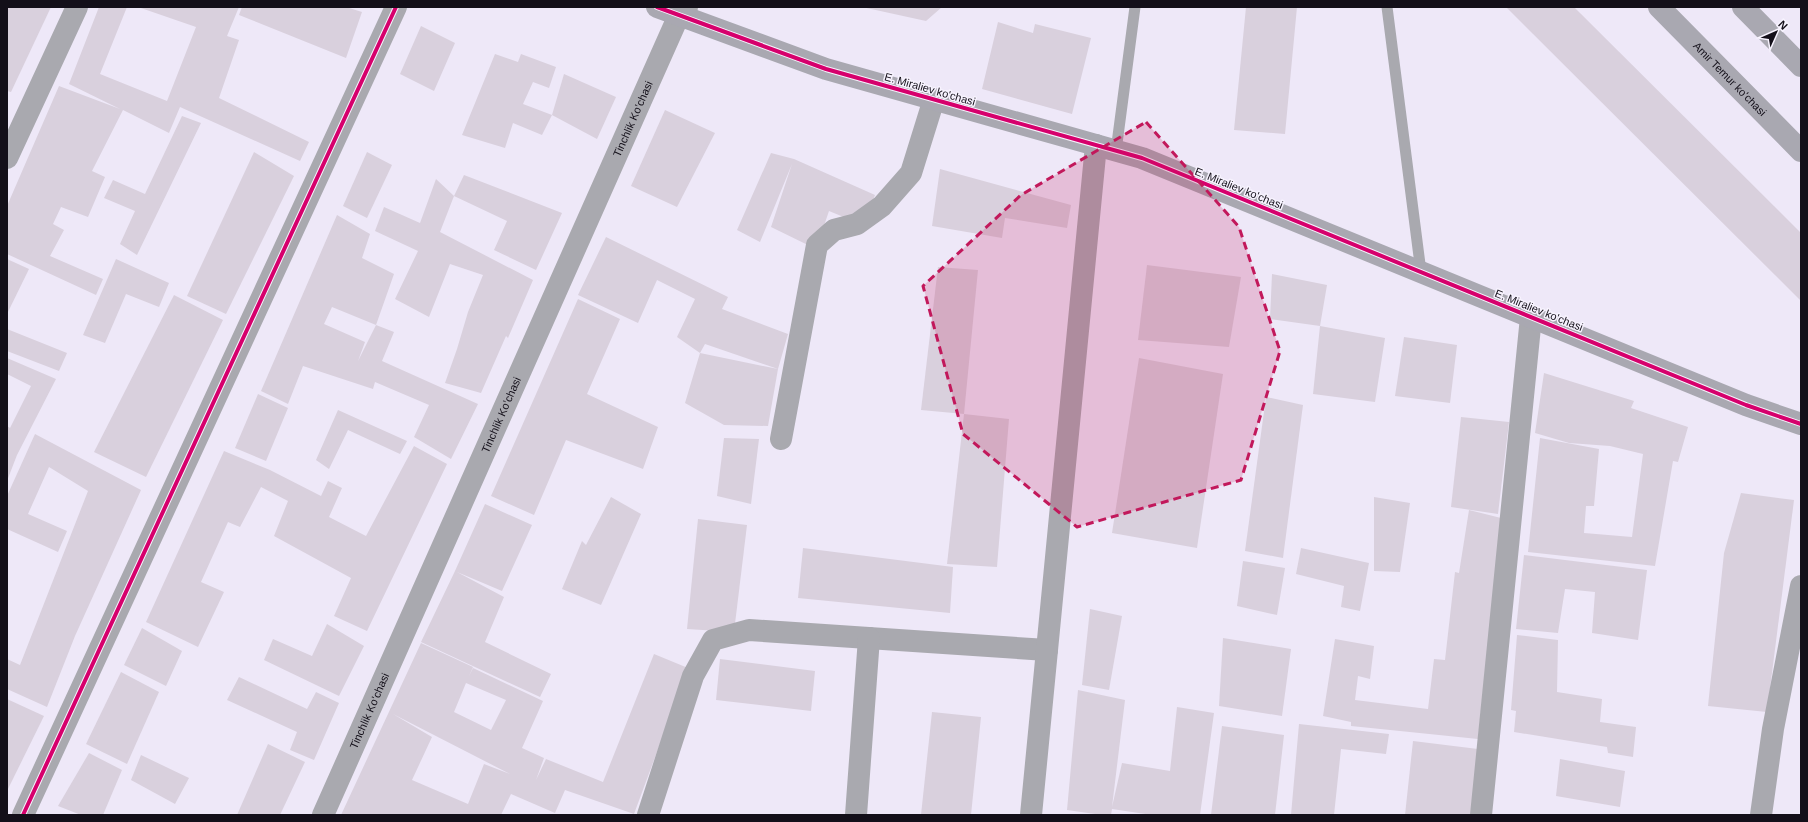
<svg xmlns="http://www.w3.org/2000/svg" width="1808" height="822" viewBox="0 0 1808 822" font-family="Helvetica,sans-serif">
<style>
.building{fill:#d9d0dd;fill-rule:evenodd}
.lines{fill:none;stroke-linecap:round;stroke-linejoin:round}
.lane{stroke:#a9a9af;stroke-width:11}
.street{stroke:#a9a9af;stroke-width:22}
.secondary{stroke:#a9a8b1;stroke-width:22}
.cycleway-casing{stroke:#f7f3fe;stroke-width:6}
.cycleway{stroke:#d6006c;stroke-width:4}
.marked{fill:#c2185b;fill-opacity:0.2;stroke:#c2185b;stroke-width:3;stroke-dasharray:8 5;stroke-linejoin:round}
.labels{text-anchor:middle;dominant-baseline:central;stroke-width:3;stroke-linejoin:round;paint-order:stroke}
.street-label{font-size:11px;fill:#130f19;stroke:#f7f3fe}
</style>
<rect width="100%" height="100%" fill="#eee8f8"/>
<!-- building -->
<g class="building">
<path d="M 7,7 L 51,7 L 11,92 L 7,91 Z"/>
<path d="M 99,7 L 127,7 L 100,74 L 167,101 L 196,27 L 138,7 L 239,7 L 227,36 L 239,40 L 219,98 L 309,142 L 300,161 L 180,107 L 169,133 L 123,110 L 92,171 L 105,177 L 88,217 L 61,207 L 53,224 L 64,230 L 50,256 L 103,279 L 96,295 L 7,254 L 7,206 L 59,86 L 120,109 L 69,84 Z"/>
<path d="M 242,7 L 346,7 L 362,12 L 346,58 L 239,15 Z"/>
<path d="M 862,7 L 942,7 L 926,21 Z"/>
<path d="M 1246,7 L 1297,7 L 1285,134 L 1234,130 Z"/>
<path d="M 1506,7 L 1574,7 L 1801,233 L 1801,301 Z"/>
<path d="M 998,22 L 1033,33 L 1035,24 L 1091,38 L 1072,114 L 982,89 Z"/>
<path d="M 421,26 L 455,43 L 434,91 L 400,74 Z"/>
<path d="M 495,54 L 518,62 L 521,54 L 556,67 L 549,88 L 533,82 L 523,104 L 552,115 L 542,135 L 513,123 L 505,148 L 462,135 Z"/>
<path d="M 564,74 L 616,97 L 597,139 L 552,115 Z"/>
<path d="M 665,110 L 715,133 L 677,207 L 631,186 Z"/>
<path d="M 182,116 L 201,123 L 137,255 L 120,244 L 135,211 L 104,198 L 113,180 L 145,194 Z"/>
<path d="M 254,152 L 294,176 L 226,314 L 187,296 Z"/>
<path d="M 367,152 L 392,165 L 367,218 L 343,206 Z"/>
<path d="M 771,153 L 794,159 L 875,195 L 863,225 L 829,211 L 816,249 L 771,227 L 792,164 L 760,242 L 737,230 Z"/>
<path d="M 940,169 L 1071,205 L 1067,228 L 1005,218 L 1002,238 L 932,226 Z"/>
<path d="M 464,175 L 562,213 L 536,270 L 494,250 L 507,221 L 454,196 Z"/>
<path d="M 436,179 L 454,196 L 440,232 L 533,280 L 508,338 L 506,336 L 481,393 L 445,383 L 457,349 L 468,312 L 483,275 L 450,264 L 429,317 L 395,299 L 418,251 L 375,231 L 384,207 L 420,223 Z"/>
<path d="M 337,215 L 370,234 L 362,258 L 394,274 L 376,325 L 332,307 L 324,324 L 365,342 L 358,361 L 376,325 L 394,332 L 382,361 L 478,404 L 451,459 L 414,437 L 429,405 L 375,382 L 373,389 L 303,366 L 288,404 L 261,391 Z"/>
<path d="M 606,237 L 728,297 L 722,309 L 788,334 L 778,369 L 768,426 L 724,425 L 685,403 L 700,353 L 778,369 L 705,344 L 700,353 L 677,337 L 695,299 L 657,280 L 638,323 L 578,295 Z"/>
<path d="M 7,259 L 29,269 L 7,314 Z"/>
<path d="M 116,259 L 169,283 L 159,307 L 126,294 L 105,343 L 83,335 Z"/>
<path d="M 1147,265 L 1241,277 L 1229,347 L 1138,340 Z"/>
<path d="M 938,267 L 978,270 L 964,414 L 921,410 Z"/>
<path d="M 1272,274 L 1327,285 L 1320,326 L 1385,338 L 1375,402 L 1313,394 L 1320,326 L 1270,319 Z"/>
<path d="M 174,295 L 223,320 L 146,477 L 94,452 Z"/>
<path d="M 578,299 L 620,319 L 587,394 L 658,427 L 643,469 L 566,440 L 534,515 L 491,496 Z"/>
<path d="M 7,329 L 67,353 L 59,371 L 7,351 Z"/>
<path d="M 1404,337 L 1457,345 L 1450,403 L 1395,396 Z"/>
<path d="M 7,358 L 56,379 L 17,455 L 7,481 L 7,426 L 10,428 L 31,386 L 7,374 Z"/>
<path d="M 1139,358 L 1223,374 L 1197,548 L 1112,533 Z"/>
<path d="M 1544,373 L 1634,401 L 1631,408 L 1688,427 L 1678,462 L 1673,461 L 1655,566 L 1528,552 L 1540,438 L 1599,449 L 1594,506 L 1586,506 L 1584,533 L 1632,537 L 1643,454 L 1610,446 L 1569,443 L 1535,433 Z"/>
<path d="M 258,394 L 288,408 L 266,461 L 235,448 Z"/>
<path d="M 1266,397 L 1303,405 L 1283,558 L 1245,551 Z"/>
<path d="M 338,410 L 407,441 L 400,454 L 348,430 L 329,469 L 316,460 Z"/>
<path d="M 964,414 L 1009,419 L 997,567 L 947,564 Z"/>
<path d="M 1461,417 L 1509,422 L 1498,514 L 1451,507 Z"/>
<path d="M 35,434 L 141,490 L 75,636 L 47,707 L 7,689 L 7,659 L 20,665 L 88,491 L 49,467 L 28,514 L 67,531 L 58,552 L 7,529 L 7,496 Z"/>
<path d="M 724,438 L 759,439 L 751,504 L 717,496 Z"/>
<path d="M 414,446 L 447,464 L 367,631 L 334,616 L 351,578 L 274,536 L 288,501 L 261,487 L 240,527 L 228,522 L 201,582 L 224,592 L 198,647 L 146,622 L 224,451 L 270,470 L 321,496 L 328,481 L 342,488 L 329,517 L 366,536 Z"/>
<path d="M 1741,493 L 1794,500 L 1767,712 L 1708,706 L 1724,553 Z"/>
<path d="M 611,497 L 641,514 L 601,605 L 562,589 L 582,541 L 586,545 Z"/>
<path d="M 1374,497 L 1410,503 L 1400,572 L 1374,571 Z"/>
<path d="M 485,504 L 532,525 L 502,591 L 457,572 L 504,597 L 485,642 L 551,674 L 540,697 L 421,642 L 455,571 Z"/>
<path d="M 1469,510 L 1501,518 L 1478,739 L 1351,726 L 1351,722 L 1323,716 L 1335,639 L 1374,646 L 1370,679 L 1358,676 L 1355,700 L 1428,709 L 1434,659 L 1445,660 L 1455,572 L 1459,573 Z"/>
<path d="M 698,519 L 747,525 L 734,632 L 687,629 Z"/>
<path d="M 803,548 L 953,567 L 950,613 L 798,598 Z"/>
<path d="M 1301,548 L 1369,563 L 1360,611 L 1341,607 L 1344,586 L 1296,574 Z"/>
<path d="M 1524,555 L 1647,570 L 1638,640 L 1592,633 L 1595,592 L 1565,589 L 1558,633 L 1516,629 Z"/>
<path d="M 1243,561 L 1285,568 L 1277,615 L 1237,606 Z"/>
<path d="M 1090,609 L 1122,616 L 1109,690 L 1082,685 Z"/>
<path d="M 327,624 L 364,646 L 339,696 L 264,660 L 273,639 L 312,656 Z"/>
<path d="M 142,628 L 182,651 L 166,686 L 124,665 Z"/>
<path d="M 1517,635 L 1558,640 L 1557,692 L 1602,699 L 1600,722 L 1636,727 L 1633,757 L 1608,753 L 1607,747 L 1514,732 L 1516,711 L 1511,710 Z"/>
<path d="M 1223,638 L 1291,649 L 1282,716 L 1219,706 Z"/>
<path d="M 421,643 L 473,667 L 469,676 L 473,668 L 543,701 L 522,748 L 544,758 L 536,780 L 546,759 L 603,782 L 654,654 L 688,668 L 634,814 L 565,790 L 555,813 L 511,794 L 501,815 L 341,815 ZM 466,683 L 506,700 L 491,730 L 454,712 ZM 393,714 L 510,774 L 484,764 L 468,804 L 412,780 L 432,737 Z"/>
<path d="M 720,659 L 815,671 L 811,711 L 716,700 Z"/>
<path d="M 121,672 L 159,692 L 127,764 L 86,744 Z"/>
<path d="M 239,677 L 307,709 L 316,692 L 339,703 L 314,760 L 290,750 L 297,732 L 227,700 Z"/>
<path d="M 1078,690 L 1125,700 L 1112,807 L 1122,763 L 1170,771 L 1177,707 L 1214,713 L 1200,815 L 1152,815 L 1112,809 L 1111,815 L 1102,815 L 1067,810 Z"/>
<path d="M 7,699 L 44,716 L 7,791 Z"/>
<path d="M 932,712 L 981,717 L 971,815 L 921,815 Z"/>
<path d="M 1299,724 L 1389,734 L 1386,754 L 1341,749 L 1334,815 L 1291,815 Z"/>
<path d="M 1222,726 L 1284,735 L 1275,815 L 1211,815 Z"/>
<path d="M 1413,741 L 1478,749 L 1471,815 L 1405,815 Z"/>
<path d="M 268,744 L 305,762 L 280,815 L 237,815 Z"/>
<path d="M 89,753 L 122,770 L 103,815 L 81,815 L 58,806 Z"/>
<path d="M 141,755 L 189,778 L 175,804 L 131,780 Z"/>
<path d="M 1560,759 L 1625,771 L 1620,807 L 1556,796 Z"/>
</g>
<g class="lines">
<!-- lane -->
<g class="lane">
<path d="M 1387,7 L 1421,272"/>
<path d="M 1116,151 L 1135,7"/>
</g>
<!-- street -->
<g class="street">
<path d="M 7,158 L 77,7"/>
<path d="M 781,439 L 817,245 L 834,230 L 857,224 L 882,206 L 911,173 L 934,99"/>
<path d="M 23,815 L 396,7"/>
<path id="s1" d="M 323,815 L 679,15 L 687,7"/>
<path d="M 648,815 L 693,676 L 713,640 L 749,630 L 1047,650"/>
<path d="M 856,815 L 869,638"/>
<path d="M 1031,815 L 1096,145"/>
<path d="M 1481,815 L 1531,317"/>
<path d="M 1761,815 L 1773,729 L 1801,586"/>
</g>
<!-- secondary -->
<g class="secondary">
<path d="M 657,7 L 826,69 L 1142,158 L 1746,405 L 1801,424"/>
<path id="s2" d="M 1659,7 L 1801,151"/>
<path d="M 1743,7 L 1801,66"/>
</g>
<!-- cycleway casing -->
<g class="cycleway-casing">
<g id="cycleway">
<path d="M 657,7 L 826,69 L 1142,158 L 1746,405 L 1801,424"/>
<path d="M 23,815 L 396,7"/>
</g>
</g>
<!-- cycleway -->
<use href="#cycleway" class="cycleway"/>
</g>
<!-- marked area -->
<path class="marked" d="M 1146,122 L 1239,227 L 1280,351 L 1241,480 L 1077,527 L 963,434 L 923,286 L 1021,195 Z"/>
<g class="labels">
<!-- street labels -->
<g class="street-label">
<text stroke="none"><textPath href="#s2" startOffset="101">Amir Temur ko'chasi</textPath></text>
<text transform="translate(930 89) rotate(16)">E. Miraliev ko'chasi</text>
<text stroke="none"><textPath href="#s1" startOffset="762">Tinchlik Ko’chasi</textPath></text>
<text transform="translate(1239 188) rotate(22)">E. Miraliev ko'chasi</text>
<text transform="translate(1539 310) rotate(22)">E. Miraliev ko'chasi</text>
<text stroke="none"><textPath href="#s1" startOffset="438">Tinchlik Ko’chasi</textPath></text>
<text stroke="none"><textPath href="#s1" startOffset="114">Tinchlik Ko’chasi</textPath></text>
</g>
</g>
<!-- border -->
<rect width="1808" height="822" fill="none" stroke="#130f19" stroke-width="16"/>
<!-- north arrow -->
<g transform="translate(1776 32) rotate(45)" stroke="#f7f3fe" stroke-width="3" paint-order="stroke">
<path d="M0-3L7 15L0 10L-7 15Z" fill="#130f19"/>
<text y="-6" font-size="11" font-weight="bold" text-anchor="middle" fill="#130f19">N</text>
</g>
</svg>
